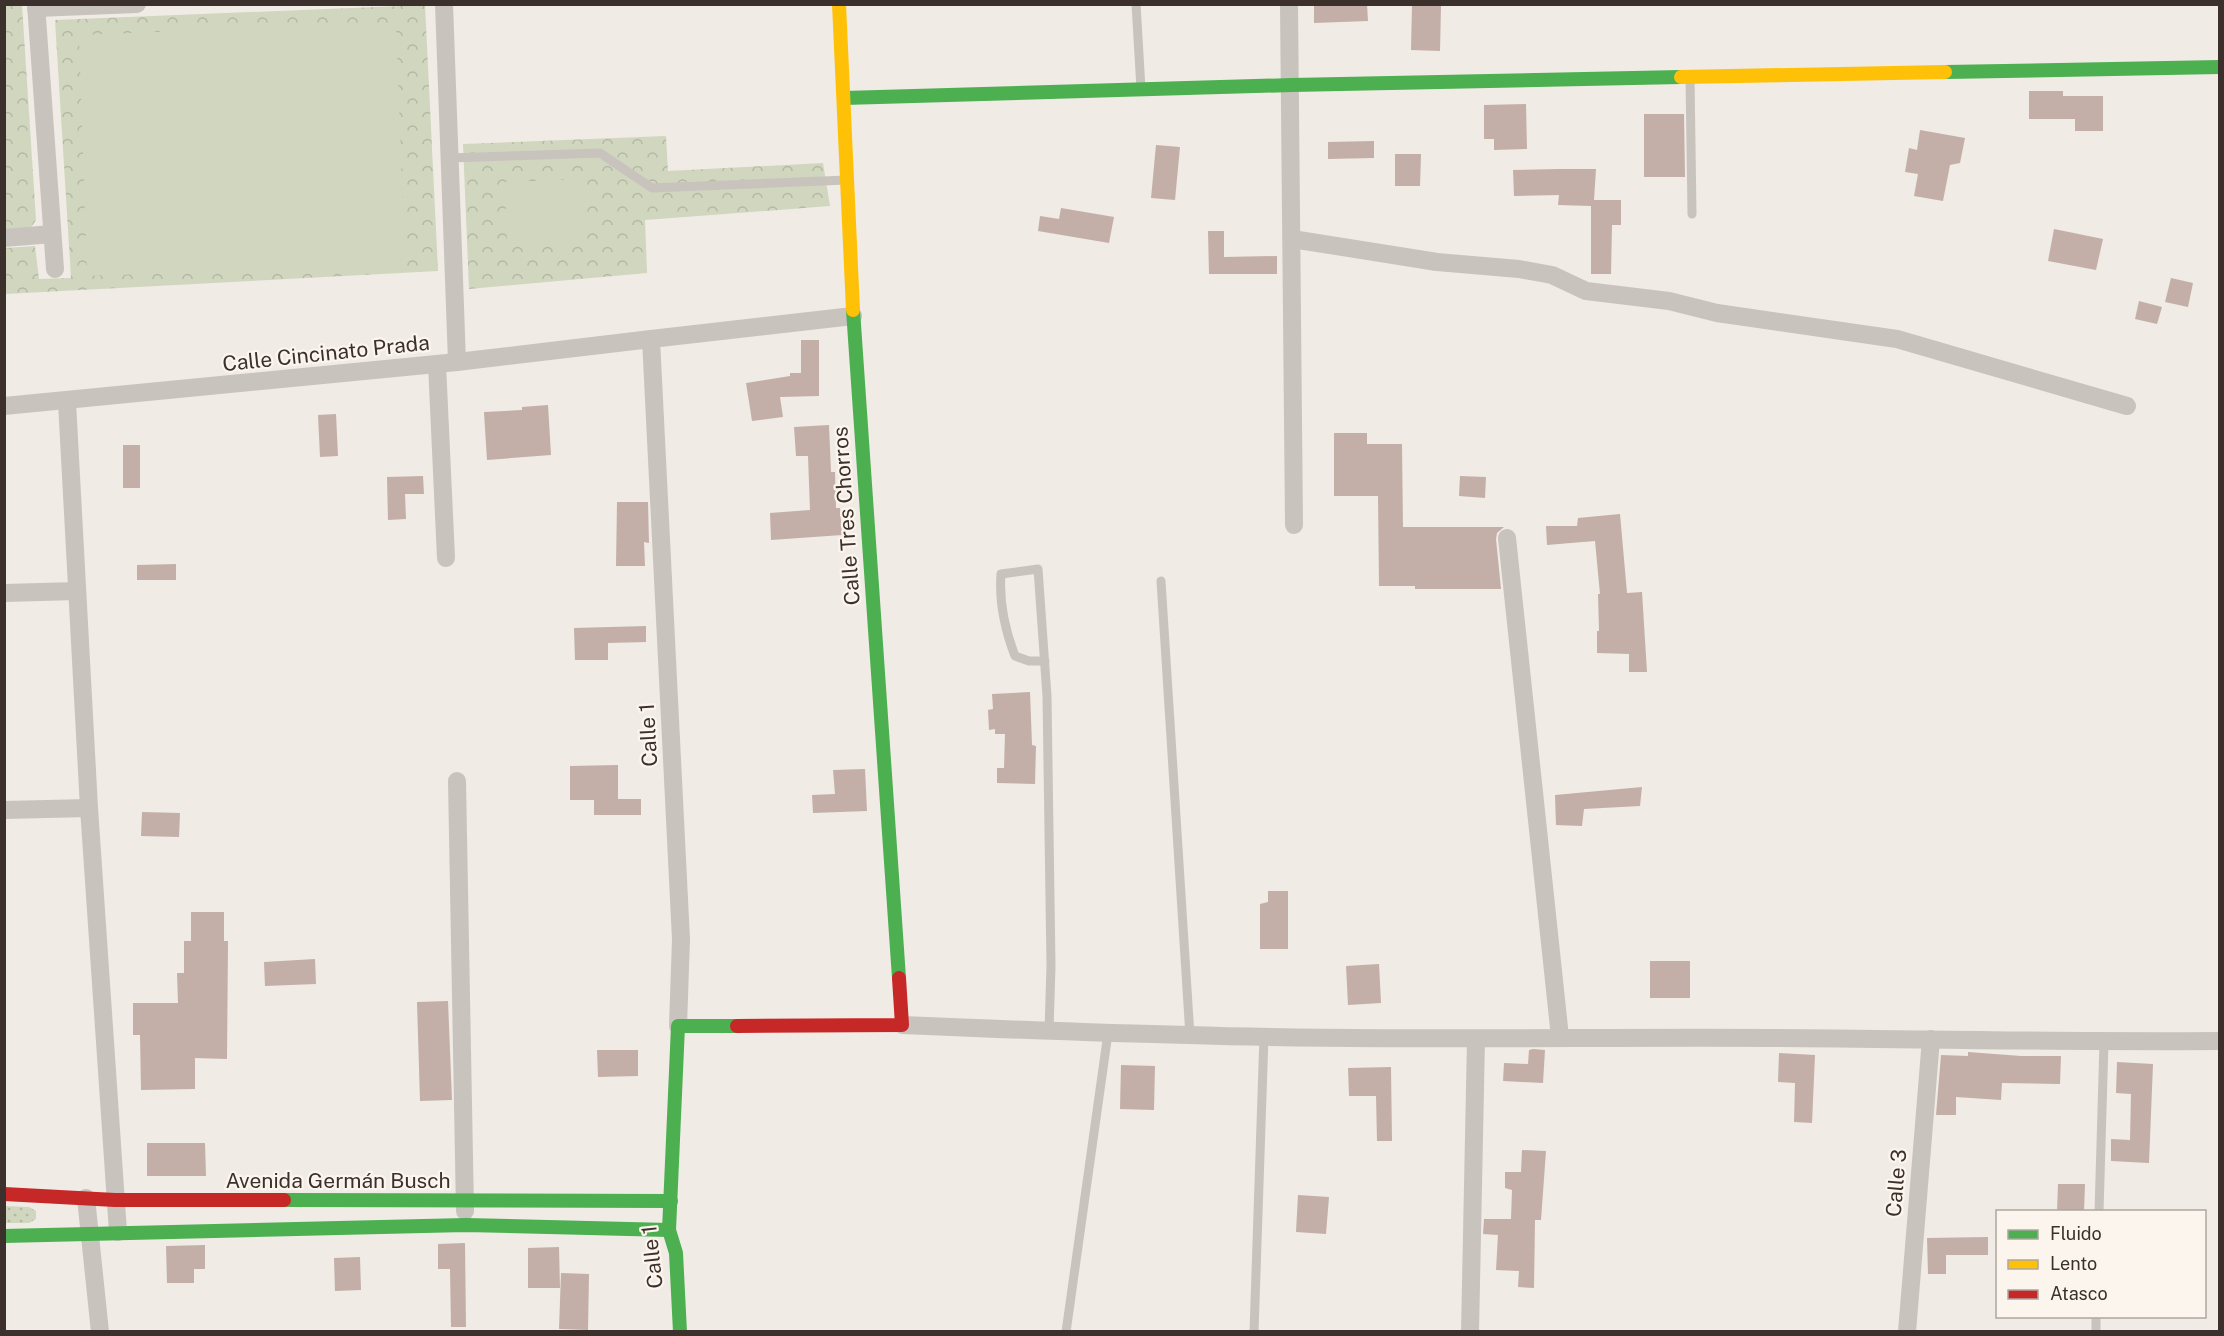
<svg xmlns="http://www.w3.org/2000/svg" width="2224" height="1336" viewBox="0 0 2224 1336" font-family="'Public Sans',sans-serif">
<style>
.grass{fill:url(#grass-dots)}
.park{fill:url(#park-crowns)}
.pitch{fill:#d1d6bf}
.building{fill:#c3afa7}
.lines{fill:none;stroke-linecap:round;stroke-linejoin:round}
.lane{stroke:#c9c3be;stroke-width:9}
.street{stroke:#c9c3be;stroke-width:18}
.fast{stroke:#4caf50;stroke-width:14}
.slow{stroke:#ffc107;stroke-width:14}
.jam{stroke:#c62828;stroke-width:14}
.labels{text-anchor:middle;dominant-baseline:central;stroke-width:4.5;stroke-linejoin:round;paint-order:stroke}
.street-label{font-size:21px;fill:#3b302b;stroke:#fbf5ee}
</style>
<defs>
<pattern id="grass-dots" width="8" height="8" patternUnits="userSpaceOnUse" patternTransform="scale(1.5)"><rect width="8" height="8" fill="#d1d6bf"/><path d="M2 2h.1M6 6h.1" fill="none" stroke="#b4b8a4" stroke-width="1.8" stroke-linecap="round"/></pattern>
<pattern id="park-crowns" width="20" height="18" patternUnits="userSpaceOnUse" patternTransform="scale(1.5)"><rect width="20" height="18" fill="#d1d6bf"/><path d="M2 6a3 3 0 1 1 6 0M12 15a3 3 0 1 1 6 0" fill="none" stroke="#b4b8a4"/></pattern>
</defs>
<rect width="100%" height="100%" fill="#f0ebe5"/>
<!-- grass -->
<path class="grass" d="M 5,1206 L 29,1207 L 36,1211 L 36,1219 L 29,1223 L 5,1223 Z"/>
<!-- park -->
<g class="park">
<path d="M 5,5 L 22,5 L 36,220 L 30,229 L 5,230 Z"/>
<path d="M 425,5 L 438,271 L 5,294 L 5,248 L 35,246 L 39,279 L 71,278 L 55,20 Z"/>
<path d="M 666,136 L 668,171 L 823,163 L 830,206 L 645,220 L 647,273 L 469,289 L 463,144 Z"/>
</g>
<!-- pitch -->
<g class="pitch">
<path d="M 396,23 L 405,265 L 87,276 L 79,35 Z"/>
<path d="M 583,179 L 586,240 L 507,243 L 505,182 Z"/>
</g>
<!-- building -->
<g class="building">
<path d="M 1314,4 L 1367,4 L 1368,21 L 1314,23 Z"/>
<path d="M 1412,5 L 1441,6 L 1440,51 L 1411,50 Z"/>
<path d="M 2029,91 L 2063,91 L 2063,96 L 2103,96 L 2103,131 L 2075,131 L 2075,119 L 2029,119 Z"/>
<path d="M 1526,104 L 1527,149 L 1494,150 L 1494,139 L 1484,139 L 1484,105 Z"/>
<path d="M 1644,114 L 1684,114 L 1685,177 L 1644,177 Z"/>
<path d="M 1920,130 L 1965,138 L 1960,163 L 1950,165 L 1943,201 L 1914,196 L 1918,174 L 1905,172 L 1909,148 L 1917,150 Z"/>
<path d="M 1374,141 L 1374,158 L 1328,159 L 1328,142 Z"/>
<path d="M 1156,145 L 1180,147 L 1175,200 L 1151,198 Z"/>
<path d="M 1395,154 L 1421,154 L 1420,186 L 1395,186 Z"/>
<path d="M 1558,169 L 1596,169 L 1594,200 L 1621,200 L 1621,225 L 1612,225 L 1611,274 L 1591,274 L 1591,206 L 1558,205 L 1559,195 L 1514,196 L 1513,170 Z"/>
<path d="M 1061,208 L 1114,217 L 1109,243 L 1038,231 L 1040,216 L 1059,219 Z"/>
<path d="M 2054,229 L 2103,239 L 2096,270 L 2048,261 Z"/>
<path d="M 1208,231 L 1224,231 L 1224,257 L 1277,256 L 1277,274 L 1209,274 Z"/>
<path d="M 2171,278 L 2193,283 L 2188,307 L 2165,302 Z"/>
<path d="M 2139,301 L 2162,307 L 2157,324 L 2135,319 Z"/>
<path d="M 801,340 L 819,340 L 819,396 L 780,397 L 783,417 L 752,421 L 746,383 L 790,376 L 790,373 L 801,373 Z"/>
<path d="M 548,405 L 551,455 L 487,460 L 484,412 L 522,410 L 522,407 Z"/>
<path d="M 336,414 L 338,456 L 320,457 L 318,415 Z"/>
<path d="M 829,425 L 831,472 L 835,472 L 836,508 L 840,508 L 842,535 L 771,540 L 770,513 L 810,510 L 808,456 L 796,456 L 794,427 Z"/>
<path d="M 1334,433 L 1367,433 L 1367,444 L 1402,444 L 1403,527 L 1504,527 L 1497,533 L 1496,539 L 1501,589 L 1415,589 L 1415,586 L 1379,586 L 1378,496 L 1334,496 Z"/>
<rect x="123" y="445" width="17" height="43"/>
<path d="M 423,476 L 424,494 L 405,494 L 406,519 L 388,520 L 387,477 Z"/>
<path d="M 1460,476 L 1486,477 L 1485,498 L 1459,496 Z"/>
<path d="M 617,502 L 648,502 L 649,543 L 644,542 L 645,566 L 616,566 Z"/>
<path d="M 1620,514 L 1627,593 L 1642,592 L 1647,672 L 1629,672 L 1629,654 L 1597,653 L 1597,631 L 1599,631 L 1598,594 L 1600,594 L 1595,541 L 1547,545 L 1546,526 L 1577,526 L 1578,518 Z"/>
<path d="M 176,564 L 176,580 L 137,580 L 137,565 Z"/>
<path d="M 646,626 L 646,642 L 608,643 L 608,660 L 575,660 L 574,628 Z"/>
<path d="M 1030,692 L 1032,745 L 1036,746 L 1035,784 L 997,783 L 997,768 L 1004,768 L 1005,734 L 995,734 L 995,729 L 989,730 L 988,710 L 993,709 L 992,694 Z"/>
<path d="M 618,765 L 618,799 L 641,799 L 641,815 L 594,815 L 594,800 L 570,800 L 570,766 Z"/>
<path d="M 865,769 L 867,811 L 813,813 L 812,795 L 835,794 L 833,770 Z"/>
<path d="M 1642,787 L 1640,806 L 1584,809 L 1582,826 L 1556,825 L 1555,795 Z"/>
<path d="M 142,812 L 180,813 L 179,837 L 141,836 Z"/>
<path d="M 1268,891 L 1288,891 L 1288,949 L 1260,949 L 1260,904 L 1268,902 Z"/>
<path d="M 191,912 L 224,912 L 224,941 L 228,941 L 227,1059 L 195,1058 L 195,1089 L 141,1090 L 140,1035 L 133,1035 L 133,1003 L 178,1003 L 177,973 L 184,973 L 184,941 L 191,941 Z"/>
<path d="M 315,959 L 316,984 L 265,986 L 264,962 Z"/>
<rect x="1650" y="961" width="40" height="37"/>
<path d="M 1379,964 L 1381,1003 L 1348,1005 L 1346,966 Z"/>
<path d="M 448,1001 L 452,1100 L 420,1101 L 417,1002 Z"/>
<path d="M 1533,1049 L 1545,1050 L 1543,1083 L 1503,1081 L 1504,1063 L 1528,1064 L 1529,1050 Z"/>
<path d="M 597,1050 L 638,1050 L 638,1076 L 598,1077 Z"/>
<path d="M 1968,1052 L 2021,1056 L 2061,1056 L 2060,1084 L 2002,1083 L 2001,1100 L 1956,1097 L 1956,1115 L 1936,1115 L 1941,1055 L 1968,1056 Z"/>
<path d="M 1779,1053 L 1815,1055 L 1812,1123 L 1794,1122 L 1795,1083 L 1778,1082 Z"/>
<path d="M 2117,1062 L 2153,1064 L 2149,1163 L 2111,1161 L 2111,1139 L 2130,1140 L 2131,1094 L 2116,1093 Z"/>
<path d="M 1121,1065 L 1155,1066 L 1154,1110 L 1120,1109 Z"/>
<path d="M 1391,1067 L 1392,1141 L 1377,1141 L 1376,1096 L 1349,1096 L 1348,1068 Z"/>
<path d="M 147,1143 L 205,1143 L 206,1176 L 147,1176 Z"/>
<path d="M 1522,1150 L 1546,1151 L 1541,1220 L 1535,1220 L 1534,1288 L 1518,1287 L 1519,1271 L 1496,1270 L 1498,1235 L 1483,1234 L 1484,1219 L 1511,1219 L 1512,1190 L 1505,1188 L 1505,1172 L 1521,1172 Z"/>
<path d="M 2058,1184 L 2085,1184 L 2084,1212 L 2057,1212 Z"/>
<path d="M 1298,1195 L 1329,1197 L 1326,1234 L 1296,1232 Z"/>
<path d="M 1988,1237 L 1988,1255 L 1946,1255 L 1946,1274 L 1928,1274 L 1927,1238 Z"/>
<path d="M 465,1243 L 466,1327 L 451,1327 L 450,1269 L 438,1269 L 438,1244 Z"/>
<path d="M 205,1245 L 205,1269 L 194,1269 L 194,1283 L 167,1283 L 166,1246 Z"/>
<path d="M 559,1247 L 560,1288 L 528,1288 L 528,1248 Z"/>
<path d="M 360,1257 L 361,1290 L 335,1291 L 334,1258 Z"/>
<path d="M 561,1273 L 589,1274 L 588,1330 L 559,1329 Z"/>
</g>
<g class="lines">
<!-- lane -->
<g class="lane">
<path d="M 1136,4 L 1141,89"/>
<path d="M 1690,77 L 1692,214"/>
<path d="M 449,158 L 600,153 L 652,188 L 847,180"/>
<path d="M 1161,581 L 1190,1036"/>
<path d="M 1045,661 L 1029,661 L 1015,656 C 1005,630 999,601 1001,574 L 1038,569 L 1047,696 L 1051,966 L 1049,1031"/>
<path d="M 2099,1212 L 2104,1042"/>
<path d="M 1066,1332 L 1108,1033"/>
<path d="M 1254,1332 L 1264,1036"/>
<path d="M 2096,1332 L 2096,1316"/>
</g>
<!-- street -->
<g class="street">
<path d="M 36,4 L 55,269"/>
<path d="M 444,4 L 457,362"/>
<path d="M 1289,4 L 1294,525"/>
<path d="M 36,8 L 137,4"/>
<path d="M 4,238 L 52,234"/>
<path d="M 1292,239 L 1437,262 L 1519,269 L 1552,275 L 1586,291 L 1669,301 L 1717,313 L 1897,339 L 2127,406"/>
<path d="M 437,364 L 446,558"/>
<path d="M 67,402 L 89,808 L 118,1232"/>
<path d="M 4,406 L 457,362 L 651,339"/>
<path d="M 1507,538 L 1560,1037"/>
<path d="M 4,593 L 77,591"/>
<path d="M 457,781 L 465,1211"/>
<path d="M 4,810 L 89,808"/>
<path d="M 902,1025 C 997,1029 1092,1033 1187,1035 C 1381,1041 1575,1037 1769,1038 C 1919,1039 2069,1042 2220,1041"/>
<path d="M 678,1026 L 681,939 L 651,339 L 853,316"/>
<path d="M 86,1198 L 100,1332"/>
<path d="M 1470,1332 L 1476,1039"/>
<path d="M 1907,1332 L 1931,1039"/>
</g>
<!-- fast -->
<g class="fast">
<path d="M 1945,72 L 2220,67"/>
<path d="M 844,98 L 1292,85 L 1681,77"/>
<path d="M 853,310 L 899,978"/>
<path d="M 284,1200 L 671,1201"/>
<path d="M 4,1236 L 466,1225 L 669,1230"/>
<path d="M 680,1332 L 676,1253 L 669,1230 L 678,1026 L 737,1026"/>
</g>
<!-- slow -->
<g class="slow">
<path d="M 839,4 L 853,310"/>
<path d="M 1681,77 L 1945,72"/>
</g>
<!-- jam -->
<g class="jam">
<path d="M 737,1026 L 902,1025 L 899,978"/>
<path d="M 4,1194 L 115,1200 L 284,1200"/>
</g>
</g>
<g class="labels">
<!-- street labels -->
<g class="street-label">
<text transform="translate(326 353) rotate(-6)">Calle Cincinato Prada</text>
<text transform="translate(846 516) rotate(-94)">Calle Tres Chorros</text>
<text transform="translate(648 735) rotate(-93)">Calle 1</text>
<text x="338" y="1180">Avenida Germán Busch</text>
<text transform="translate(1896 1183) rotate(-85)">Calle 3</text>
<text transform="translate(652 1257) rotate(-96)">Calle 1</text>
</g>
</g>
<!-- border -->
<rect width="2224" height="1336" fill="none" stroke="#3b302b" stroke-width="12"/>
<!-- legend -->
<rect x="1996" y="1210" width="210" height="108" fill="#fbf5ee" stroke="#aea6a0" stroke-width="1.5"/>
<rect x="2008" y="1230" width="30" height="9" fill="#4caf50" stroke="#aea6a0" stroke-width="1.5"/>
<text x="2050" y="1240" font-size="18" fill="#3b302b">Fluido</text>
<rect x="2008" y="1260" width="30" height="9" fill="#ffc107" stroke="#aea6a0" stroke-width="1.5"/>
<text x="2050" y="1270" font-size="18" fill="#3b302b">Lento</text>
<rect x="2008" y="1290" width="30" height="9" fill="#c62828" stroke="#aea6a0" stroke-width="1.5"/>
<text x="2050" y="1300" font-size="18" fill="#3b302b">Atasco</text>
</svg>
